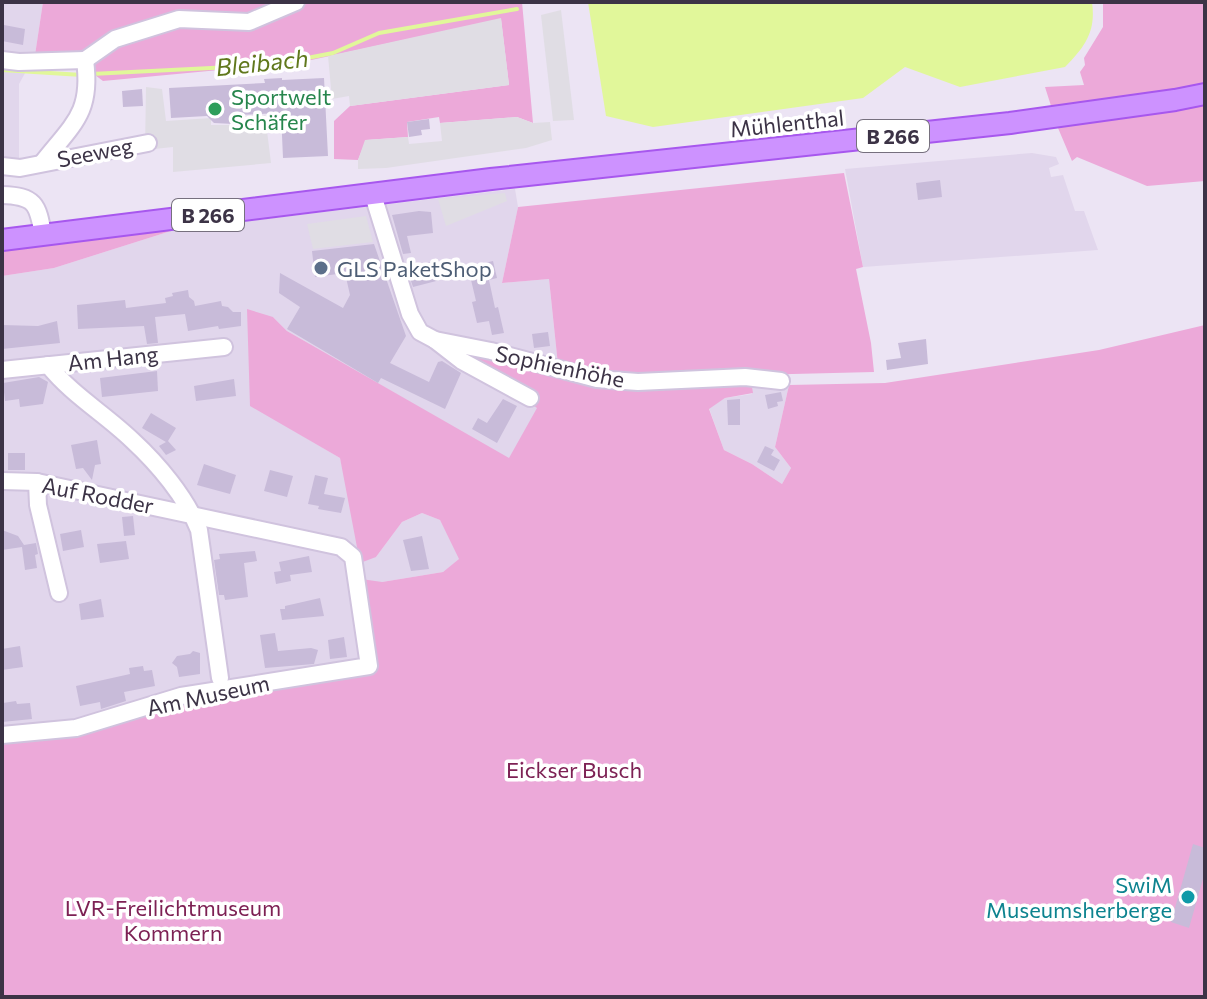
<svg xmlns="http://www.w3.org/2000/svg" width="1207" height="999" viewBox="0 0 1207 999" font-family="Commissioner,sans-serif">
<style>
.residential{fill:#e1d6ec}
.green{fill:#eca9d9}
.parking{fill:#e0dde4}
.water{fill:#e1f79a}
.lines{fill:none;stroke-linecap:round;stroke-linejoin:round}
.stream{stroke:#e1f79a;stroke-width:4}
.building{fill:#c8bbd9}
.minor-casing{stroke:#d0c3de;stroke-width:20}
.major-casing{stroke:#a757ee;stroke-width:24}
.minor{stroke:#fff;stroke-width:16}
.major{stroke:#cd92ff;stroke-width:20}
.leisure-dot{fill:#2e9e5b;stroke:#fff;stroke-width:3}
.service-dot{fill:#5c6f8a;stroke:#fff;stroke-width:3}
.culture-dot{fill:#0f9aa8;stroke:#fff;stroke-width:3}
.labels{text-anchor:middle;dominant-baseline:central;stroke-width:7;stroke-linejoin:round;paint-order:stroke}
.shield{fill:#fff;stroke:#76707e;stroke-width:2}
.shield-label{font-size:20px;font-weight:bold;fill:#3c3346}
.leisure-label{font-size:22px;fill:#27864d;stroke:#fff;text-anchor:start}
.street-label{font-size:22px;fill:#3c3346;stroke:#fff}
.service-label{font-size:22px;fill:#4e5e75;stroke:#fff;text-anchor:start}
.park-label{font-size:22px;fill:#7d2154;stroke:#fff}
.culture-label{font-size:22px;fill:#0d838f;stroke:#fff;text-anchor:end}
.water-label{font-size:24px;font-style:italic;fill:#60781c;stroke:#fff}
</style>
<rect width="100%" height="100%" fill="#ece4f4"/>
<!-- residential -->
<g class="residential">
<path d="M 2,2 L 43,2 L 35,55 L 19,84 L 19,175 L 2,172 Z"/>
<path d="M 1032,153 L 1056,157 L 1059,164 L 1049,168 L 1051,177 L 1063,175 L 1075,211 L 1084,211 L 1098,250 L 863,267 L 845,169 Z"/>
<path d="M 515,189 L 518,207 L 502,283 L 549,279 L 558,365 L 452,358 L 538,408 L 509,459 L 287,331 L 273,317 L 250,405 L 340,458 L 345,479 L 376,557 L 402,522 L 422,513 L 440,520 L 460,559 L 443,572 L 382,582 L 372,663 L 2,742 L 2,276 L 54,268 L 174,230 Z"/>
<path d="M 751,381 L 789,385 L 775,447 L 791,468 L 782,484 L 752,464 L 724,450 L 709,408 L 725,398 L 752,394 Z"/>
</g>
<!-- green -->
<g class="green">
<path d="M 43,2 L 125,2 L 137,4 L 138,2 L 522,2 L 533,123 L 517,117 L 440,123 L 439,117 L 407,122 L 408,137 L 366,140 L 358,160 L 334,159 L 334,121 L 350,106 L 509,85 L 501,19 L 302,62 L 103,81 L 67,54 L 35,55 Z"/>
<path d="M 1103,2 L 1205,2 L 1205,181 L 1147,186 L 1077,157 L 1072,161 L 1058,128 L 1045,87 L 1084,85 L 1080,72 L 1085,65 L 1084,58 L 1103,27 Z"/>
<path d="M 844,173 L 863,267 L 856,269 L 871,343 L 874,372 L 638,378 L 558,365 L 549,279 L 502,283 L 518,207 Z"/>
<path d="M 174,230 L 54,268 L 2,276 L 2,251 Z"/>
<path d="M 247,309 L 273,317 L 287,331 L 509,458 L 537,408 L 456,351 L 578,378 L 751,381 L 753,393 L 725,398 L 709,409 L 724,450 L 752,464 L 782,484 L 791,468 L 775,447 L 789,385 L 885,383 L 1099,350 L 1205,325 L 1205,997 L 2,997 L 2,742 L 189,702 L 368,669 L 361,579 L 382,582 L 443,572 L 459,559 L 440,520 L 422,513 L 402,522 L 376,557 L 360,563 L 340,458 L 250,406 Z"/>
</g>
<!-- parking -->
<g class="parking">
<path d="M 561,10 L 574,120 L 553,121 L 541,15 Z"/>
<path d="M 501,18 L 509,85 L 350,106 L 349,96 L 332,99 L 328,56 Z"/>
<path d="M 146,87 L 162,89 L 166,121 L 211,118 L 211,125 L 240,125 L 241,116 L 265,115 L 271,163 L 173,172 L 173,147 L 145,150 Z"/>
<path d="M 517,117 L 533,123 L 550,122 L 552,140 L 526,148 L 386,168 L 358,169 L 358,160 L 365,140 L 408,137 L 409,144 L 442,141 L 440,123 Z"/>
<path d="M 505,193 L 507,201 L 446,226 L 438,199 Z"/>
<path d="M 366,216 L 373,242 L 313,249 L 307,224 Z"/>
</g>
<!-- water -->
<path class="water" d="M 588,2 L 1092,2 C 1096,31 1086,46 1065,67 L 960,87 L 905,67 L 863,98 L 653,127 L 606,116 Z"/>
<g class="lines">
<!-- stream -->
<g class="stream">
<path d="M 2,70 L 82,75"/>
<path d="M 91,74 L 271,65 L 333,53 L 379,33 L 517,9"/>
</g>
</g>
<!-- building -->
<g class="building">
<path d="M 4,25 L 25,29 L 23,45 L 2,41 Z"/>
<path d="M 282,78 L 282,80 L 324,78 L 328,156 L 283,158 L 281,113 L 238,115 L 239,123 L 234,124 L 214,123 L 207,116 L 171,118 L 169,88 L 265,83 L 264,79 Z"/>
<path d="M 142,89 L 143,106 L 123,107 L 122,91 Z"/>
<path d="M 429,119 L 430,129 L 421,130 L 422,135 L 409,137 L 407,122 Z"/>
<path d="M 940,180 L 942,197 L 918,200 L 916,183 Z"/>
<path d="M 419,211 L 431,212 L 433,233 L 407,236 L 411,253 L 403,254 L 392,215 Z"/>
<path d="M 374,244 L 406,336 L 390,363 L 429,382 L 438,362 L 442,361 L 461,373 L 445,409 L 381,378 L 378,383 L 287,329 L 300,307 L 279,293 L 280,273 L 343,308 L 350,295 L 345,273 L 315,277 L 312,251 Z"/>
<path d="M 438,260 L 444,279 L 413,287 L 407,269 Z"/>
<path d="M 493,261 L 497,278 L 489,280 L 495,308 L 498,307 L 504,333 L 492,335 L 489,321 L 477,323 L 472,302 L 476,301 L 468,267 Z"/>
<path d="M 188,290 L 189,297 L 194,301 L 195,306 L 221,301 L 222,306 L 228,307 L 233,312 L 241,312 L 241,326 L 219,329 L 218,326 L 188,331 L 185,314 L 155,317 L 158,343 L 147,344 L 144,326 L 78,329 L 77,305 L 125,300 L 126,308 L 166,303 L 165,298 L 173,296 L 172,293 Z"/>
<path d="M 57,321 L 60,343 L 2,349 L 2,325 L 38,326 Z"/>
<path d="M 548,332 L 550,346 L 534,348 L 532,334 Z"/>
<path d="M 926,339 L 928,364 L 887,370 L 886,360 L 901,358 L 898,343 Z"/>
<path d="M 157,371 L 158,391 L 102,397 L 100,378 Z"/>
<path d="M 39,377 L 48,382 L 43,404 L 20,407 L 19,399 L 5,401 L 3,383 Z"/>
<path d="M 234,379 L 236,396 L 196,401 L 194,386 Z"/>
<path d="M 781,392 L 783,401 L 777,402 L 778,406 L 768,409 L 765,395 Z"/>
<path d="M 503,399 L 517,406 L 497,443 L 472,429 L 478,418 L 487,423 Z"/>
<path d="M 740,399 L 740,425 L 728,425 L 727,400 Z"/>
<path d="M 151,413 L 176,428 L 168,441 L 176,450 L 166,455 L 159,446 L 166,442 L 142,428 Z"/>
<path d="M 97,440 L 101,464 L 95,465 L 92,480 L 83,468 L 76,469 L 71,445 Z"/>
<path d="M 765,446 L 774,450 L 771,455 L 780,460 L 774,471 L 757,462 Z"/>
<rect x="8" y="453" width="17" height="17"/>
<path d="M 204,464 L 236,475 L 230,494 L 197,485 Z"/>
<path d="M 270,470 L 293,476 L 287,497 L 264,491 Z"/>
<path d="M 315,475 L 328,478 L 324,494 L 345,498 L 341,513 L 318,509 L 319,506 L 308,504 Z"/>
<path d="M 133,516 L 135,535 L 124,536 L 122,517 Z"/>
<path d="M 2,530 L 18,536 L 24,545 L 36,543 L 38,554 L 35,555 L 37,568 L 25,570 L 22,547 L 2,550 Z"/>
<path d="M 81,530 L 84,547 L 63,551 L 60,534 Z"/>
<path d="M 422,536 L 429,569 L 411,571 L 403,540 Z"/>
<path d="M 126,541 L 129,559 L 100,563 L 97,544 Z"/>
<path d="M 255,551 L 257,561 L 244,563 L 248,597 L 225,600 L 224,595 L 219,595 L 214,560 L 220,559 L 219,554 Z"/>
<path d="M 309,556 L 312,572 L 290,575 L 291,581 L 276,584 L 274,572 L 281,571 L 279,562 Z"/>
<path d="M 320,598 L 324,616 L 282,620 L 280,609 L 285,609 L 285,606 Z"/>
<path d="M 101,599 L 104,617 L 81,620 L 79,604 Z"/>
<path d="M 275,633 L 278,651 L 311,648 L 318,650 L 314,664 L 265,668 L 260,635 Z"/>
<path d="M 344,637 L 347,657 L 330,659 L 328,640 Z"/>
<path d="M 20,646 L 23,667 L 2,670 L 2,649 Z"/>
<path d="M 193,651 L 200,653 L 200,674 L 179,677 L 177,667 L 172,663 L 177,656 L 190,654 Z"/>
<path d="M 143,666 L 144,671 L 152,670 L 155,686 L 124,692 L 126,701 L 101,709 L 100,702 L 80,706 L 76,686 L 130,674 L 129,668 Z"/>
<path d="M 16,701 L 17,704 L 30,703 L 32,719 L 2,722 L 3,703 Z"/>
<path d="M 1193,844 L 1205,848 L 1205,872 L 1189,928 L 1171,922 Z"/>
</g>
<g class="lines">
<!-- minor casing -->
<g class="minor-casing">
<g id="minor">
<path d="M 2,60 L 19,62 L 85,60"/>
<path d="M 85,60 L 115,39 L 179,19 L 249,22 L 296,2"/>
<path d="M 43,162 C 74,123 92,112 85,60"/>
<path d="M 2,166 L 20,168 L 148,143"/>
<path d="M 2,195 C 35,196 38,204 43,235"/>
<path d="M 373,195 L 410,314 L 420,332 L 435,340 L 462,361 L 530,398"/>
<path d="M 435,340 L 491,351 L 597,379 L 638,382 L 745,377 L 781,381"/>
<path d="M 48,365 C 72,395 105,414 132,440 C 158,464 186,497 199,530 L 220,678"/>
<path d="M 2,370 L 224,347"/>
<path d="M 2,481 L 37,482 L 341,547 L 353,557 L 369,666 L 181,696 L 76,728 L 2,735"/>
<path d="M 37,482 L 38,505 L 59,593"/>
</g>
</g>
<!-- major casing -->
<g class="major-casing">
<path id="major" d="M 2,240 L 491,179 L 1010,123 L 1175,100 L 1205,94"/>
</g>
<!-- minor -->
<use href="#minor" class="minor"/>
<!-- major -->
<use href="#major" class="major"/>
</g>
<!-- markers -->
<circle class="leisure-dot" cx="215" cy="109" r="8"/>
<circle class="service-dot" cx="321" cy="268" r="8"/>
<circle class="culture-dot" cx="1188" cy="897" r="8"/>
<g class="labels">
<!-- shield labels -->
<g class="shield">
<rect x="857" y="120" width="72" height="32" rx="6"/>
<rect x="172" y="199" width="72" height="32" rx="6"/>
</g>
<g class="shield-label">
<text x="893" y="136">B 266</text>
<text x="208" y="215">B 266</text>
</g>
<!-- leisure labels -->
<g class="leisure-label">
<text x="231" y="96">Sportwelt<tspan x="231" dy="25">Schäfer</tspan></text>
</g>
<!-- street labels -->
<g class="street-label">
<text transform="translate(787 123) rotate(-6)">Mühlenthal</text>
<text transform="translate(95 152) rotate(-11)">Seeweg</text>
<text transform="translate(113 358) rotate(-6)">Am Hang</text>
<text transform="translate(560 366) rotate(12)">Sophienhöhe</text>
<text transform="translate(98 495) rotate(11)">Auf Rodder</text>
<text transform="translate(208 695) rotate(-12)">Am Museum</text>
</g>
<!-- service labels -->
<g class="service-label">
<text x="337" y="268">GLS PaketShop</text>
</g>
<!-- park labels -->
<g class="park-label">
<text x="574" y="769">Eickser Busch</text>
<text x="173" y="907">LVR-Freilichtmuseum<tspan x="173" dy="25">Kommern</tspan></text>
</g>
<!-- culture labels -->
<g class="culture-label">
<text x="1172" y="884">SwiM<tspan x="1172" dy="25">Museumsherberge</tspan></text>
</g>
<!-- water labels -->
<g class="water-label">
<text transform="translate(262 62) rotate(-6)">Bleibach</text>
</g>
</g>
<!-- border -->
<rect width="1207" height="999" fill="none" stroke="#3c3346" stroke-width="8"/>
</svg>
